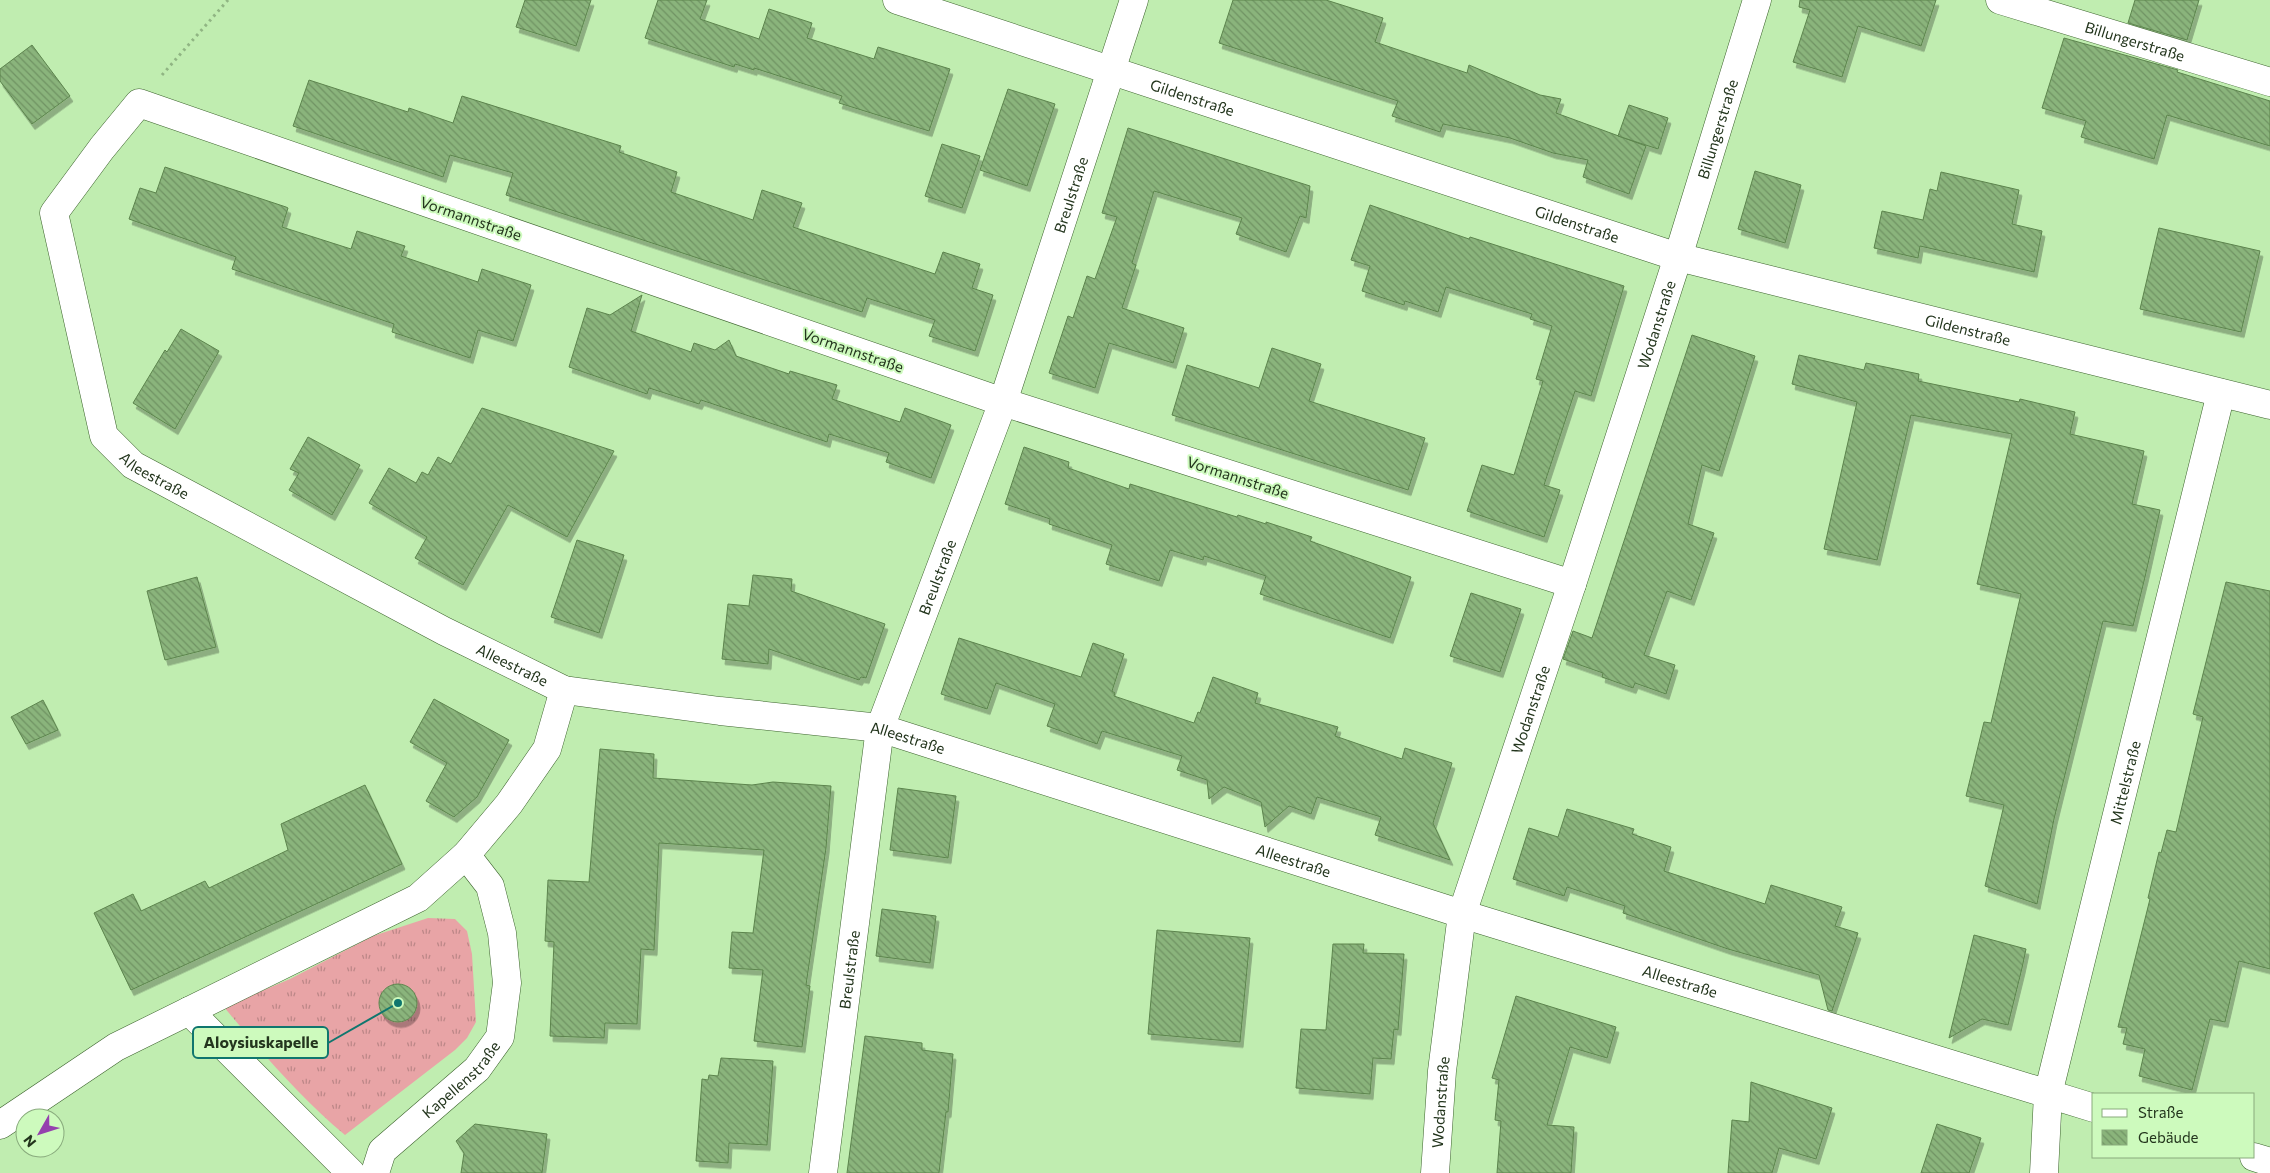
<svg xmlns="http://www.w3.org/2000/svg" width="2270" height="1173" viewBox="0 0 2270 1173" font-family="Commissioner,sans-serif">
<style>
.grass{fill:url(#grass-tufts)}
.building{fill:url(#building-back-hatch);stroke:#5c844d;filter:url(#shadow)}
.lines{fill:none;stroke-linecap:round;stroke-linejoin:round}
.minor-casing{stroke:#3c632d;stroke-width:29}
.path{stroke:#90b583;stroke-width:3;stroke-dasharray:2.5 4;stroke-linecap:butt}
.minor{stroke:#fff;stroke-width:28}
.labels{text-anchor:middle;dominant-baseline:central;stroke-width:4;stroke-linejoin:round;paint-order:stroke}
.street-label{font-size:15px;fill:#23351d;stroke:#cdfabd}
.leader{fill:none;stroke:#0f766e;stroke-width:2}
.callout-dot{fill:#0f766e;stroke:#cdfabd;stroke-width:2}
.callout{fill:#cdfabd;stroke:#0f766e;stroke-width:2}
.callout-label{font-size:16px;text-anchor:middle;font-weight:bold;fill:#23351d}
</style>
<defs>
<pattern id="grass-tufts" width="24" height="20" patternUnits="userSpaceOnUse" patternTransform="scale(1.25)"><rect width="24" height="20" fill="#e8a4a6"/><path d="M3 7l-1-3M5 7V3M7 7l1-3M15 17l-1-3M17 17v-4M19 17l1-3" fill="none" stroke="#bc8687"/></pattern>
<pattern id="building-back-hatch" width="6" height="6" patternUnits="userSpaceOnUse" patternTransform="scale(1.25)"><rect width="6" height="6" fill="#8ab47b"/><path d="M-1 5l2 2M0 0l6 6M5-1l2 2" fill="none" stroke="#709364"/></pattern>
<filter id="shadow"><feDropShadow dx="3" dy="5.5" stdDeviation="0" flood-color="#0004"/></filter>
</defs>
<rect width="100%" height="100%" fill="#c0edb0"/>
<!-- grass -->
<path class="grass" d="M 428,918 L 455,919 L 467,931 L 472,954 L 476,1022 L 467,1038 L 455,1050 L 345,1135 C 300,1097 262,1053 224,1007 L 290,979 L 373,936 Z"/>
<!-- building -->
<g class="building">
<path d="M 525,0 L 591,0 L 576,46 L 516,27 Z"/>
<path d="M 658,0 L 707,0 L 700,19 L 759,39 L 769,9 L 812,23 L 807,38 L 874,59 L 878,47 L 950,69 L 929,131 L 839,103 L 842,96 L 754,68 L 754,70 L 735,64 L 734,67 L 645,38 Z"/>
<path d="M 1233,0 L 1326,0 L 1383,18 L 1375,42 L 1467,73 L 1469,65 L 1540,95 L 1561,99 L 1556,113 L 1646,146 L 1629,194 L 1583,177 L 1588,160 L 1553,153 L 1510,138 L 1443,124 L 1440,132 L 1392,116 L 1398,101 L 1219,43 Z"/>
<path d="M 1800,0 L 1936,0 L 1921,46 L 1858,26 L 1842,77 L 1793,62 L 1810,10 L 1799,7 Z"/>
<path d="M 2135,0 L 2199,0 L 2187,40 L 2128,23 Z"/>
<path d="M 2064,38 L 2178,70 L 2177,72 L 2270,101 L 2270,146 L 2167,115 L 2154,159 L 2081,137 L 2086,121 L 2042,108 Z"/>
<path d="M 32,45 L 70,96 L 32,124 L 0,81 L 0,69 Z"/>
<path d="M 309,80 L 408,112 L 409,108 L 453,123 L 462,96 L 621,146 L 619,152 L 677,172 L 671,192 L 753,220 L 762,190 L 802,203 L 793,227 L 935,274 L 943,252 L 980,264 L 972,288 L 993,295 L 975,351 L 929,336 L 935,320 L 867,298 L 862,312 L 506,195 L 513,173 L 450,155 L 443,177 L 293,126 Z"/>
<path d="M 1008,89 L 1055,104 L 1027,186 L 980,170 Z"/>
<path d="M 1629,105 L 1668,118 L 1658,149 L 1618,136 Z"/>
<path d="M 1128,128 L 1310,186 L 1306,218 L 1300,216 L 1286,252 L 1236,234 L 1242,218 L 1154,191 L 1132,263 L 1136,265 L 1122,308 L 1184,328 L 1173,363 L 1109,343 L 1095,388 L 1049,373 L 1068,316 L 1073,318 L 1087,276 L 1095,279 L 1117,217 L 1102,213 Z"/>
<path d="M 942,144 L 980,156 L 962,208 L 925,196 Z"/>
<path d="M 165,167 L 286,207 L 288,208 L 282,227 L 351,249 L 357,231 L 405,246 L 401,256 L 478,282 L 482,269 L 531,285 L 513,341 L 478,330 L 470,358 L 392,332 L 394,324 L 232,269 L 236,257 L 129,219 L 140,188 L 156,193 Z"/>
<path d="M 1755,171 L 1801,185 L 1785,243 L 1738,229 Z"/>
<path d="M 1941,172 L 2019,190 L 2012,224 L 2042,231 L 2034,272 L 1920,246 L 1918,258 L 1874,248 L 1882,211 L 1923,220 L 1930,189 L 1937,191 Z"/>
<path d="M 1370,205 L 1469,239 L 1470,237 L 1624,286 L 1591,396 L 1575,391 L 1544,485 L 1560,490 L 1544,537 L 1467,511 L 1482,465 L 1514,475 L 1543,381 L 1536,379 L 1552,326 L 1530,319 L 1532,314 L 1446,287 L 1438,312 L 1405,301 L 1404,305 L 1362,291 L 1370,266 L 1351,260 Z"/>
<path d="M 2159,228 L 2260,251 L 2241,332 L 2140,309 Z"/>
<path d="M 642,295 L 631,331 L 691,352 L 694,343 L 715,350 L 729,340 L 736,356 L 789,374 L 790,371 L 837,385 L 832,399 L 900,422 L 905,408 L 951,425 L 931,478 L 886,462 L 889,453 L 829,434 L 827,442 L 701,400 L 699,404 L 649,388 L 647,394 L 569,367 L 587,308 L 610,315 Z"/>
<path d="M 181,329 L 219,351 L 175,429 L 133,403 L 165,350 L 167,352 Z"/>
<path d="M 1692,335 L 1755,356 L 1719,471 L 1702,465 L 1688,524 L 1714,533 L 1691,600 L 1667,591 L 1644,655 L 1675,665 L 1666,694 L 1635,683 L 1633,688 L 1602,677 L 1603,673 L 1563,659 L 1573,631 L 1592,638 Z"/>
<path d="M 1272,348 L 1321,364 L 1309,401 L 1425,438 L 1408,490 L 1172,415 L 1187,365 L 1259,388 Z"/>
<path d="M 1799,355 L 1864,370 L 1866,363 L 1919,374 L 1918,381 L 2019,402 L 2020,399 L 2075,412 L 2070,434 L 2144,451 L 2132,504 L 2160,510 L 2145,577 L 2133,626 L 2103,621 L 2054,819 L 2037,904 L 1985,886 L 2004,805 L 1966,796 L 1984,722 L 1991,723 L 2021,594 L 1977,584 L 2012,434 L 1911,415 L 1877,560 L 1824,549 L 1857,402 L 1792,384 Z"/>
<path d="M 482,408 L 614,451 L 567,537 L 508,505 L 463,585 L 415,558 L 427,537 L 369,503 L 389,468 L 416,483 L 422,472 L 428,475 L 438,457 L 451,464 Z"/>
<path d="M 308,437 L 360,465 L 332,515 L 289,490 L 299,473 L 290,469 Z"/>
<path d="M 1024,447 L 1069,462 L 1068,468 L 1129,489 L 1130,484 L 1237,517 L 1238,515 L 1266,524 L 1266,522 L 1312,537 L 1310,541 L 1411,577 L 1390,638 L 1260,594 L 1266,576 L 1204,556 L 1203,560 L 1170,550 L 1159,581 L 1106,564 L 1112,545 L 1049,524 L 1050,519 L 1005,504 Z"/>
<path d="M 577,540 L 624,555 L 599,633 L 551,617 Z"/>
<path d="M 753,575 L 792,579 L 791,591 L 885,624 L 866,678 L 861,677 L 859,680 L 769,649 L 768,664 L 722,659 L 728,604 L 749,606 Z"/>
<path d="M 197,577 L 216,647 L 165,660 L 147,591 Z"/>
<path d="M 2226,582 L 2270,591 L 2270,969 L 2239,961 L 2225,1022 L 2210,1019 L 2192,1090 L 2139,1076 L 2145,1049 L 2123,1044 L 2127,1028 L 2118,1027 L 2150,899 L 2148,898 L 2159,852 L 2161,853 L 2167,830 L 2176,832 L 2203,717 L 2193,714 Z"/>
<path d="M 1471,593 L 1521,609 L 1500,672 L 1450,656 Z"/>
<path d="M 959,638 L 1081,677 L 1093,643 L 1124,654 L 1112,691 L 1115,693 L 1114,696 L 1194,723 L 1198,712 L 1200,713 L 1213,677 L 1258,693 L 1255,703 L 1338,727 L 1335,736 L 1402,759 L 1405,748 L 1452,763 L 1433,823 L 1450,860 L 1375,835 L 1381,817 L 1317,797 L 1311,814 L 1289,806 L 1265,827 L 1261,802 L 1224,787 L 1209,799 L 1207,780 L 1177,770 L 1182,756 L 1102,731 L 1097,744 L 1047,726 L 1055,704 L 996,683 L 987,709 L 941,694 Z"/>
<path d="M 434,699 L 509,740 L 477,797 L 454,817 L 426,801 L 447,763 L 410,742 Z"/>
<path d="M 43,700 L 58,730 L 26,744 L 11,717 Z"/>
<path d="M 600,749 L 654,754 L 653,778 L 752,785 L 773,782 L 831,786 L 826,848 L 806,985 L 810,986 L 802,1047 L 754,1041 L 763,970 L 729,968 L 732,932 L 753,933 L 764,850 L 659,843 L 654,950 L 641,949 L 637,1024 L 605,1023 L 604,1038 L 550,1036 L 554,942 L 545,941 L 548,880 L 589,882 Z"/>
<path d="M 365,785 L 402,864 L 131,990 L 94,913 L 133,894 L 141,911 L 205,881 L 209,888 L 288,850 L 281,824 Z"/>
<path d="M 898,788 L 956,796 L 948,858 L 890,850 Z"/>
<path d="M 1567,809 L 1634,829 L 1632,834 L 1671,847 L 1664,871 L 1765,904 L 1771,885 L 1842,907 L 1835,926 L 1858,933 L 1832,1011 L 1828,1010 L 1819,975 L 1728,949 L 1623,913 L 1625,906 L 1567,887 L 1564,896 L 1513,879 L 1529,828 L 1558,837 Z"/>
<path d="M 882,909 L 936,916 L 930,963 L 876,956 Z"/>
<path d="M 1157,930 L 1250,938 L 1240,1042 L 1148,1034 Z"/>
<path d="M 1974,935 L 2026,949 L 2022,968 L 2008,1025 L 1982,1019 L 1949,1038 Z"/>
<path d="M 1333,944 L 1364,944 L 1363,953 L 1404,954 L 1398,1030 L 1394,1029 L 1391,1059 L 1373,1058 L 1370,1094 L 1296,1088 L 1301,1029 L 1326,1030 Z"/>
<circle cx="398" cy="1003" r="19"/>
<path d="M 1516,996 L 1616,1027 L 1607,1058 L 1570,1047 L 1547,1125 L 1574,1127 L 1571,1173 L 1497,1173 L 1501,1121 L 1495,1120 L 1499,1080 L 1492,1078 Z"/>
<path d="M 865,1036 L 922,1043 L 922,1050 L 953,1054 L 948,1112 L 946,1112 L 939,1173 L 847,1173 Z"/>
<path d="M 721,1058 L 773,1061 L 767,1145 L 729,1143 L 728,1163 L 696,1161 L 702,1079 L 708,1080 L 709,1075 L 718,1076 Z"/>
<path d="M 1751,1082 L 1832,1108 L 1816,1159 L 1779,1148 L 1772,1173 L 1728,1173 L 1732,1120 L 1749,1122 Z"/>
<path d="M 475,1124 L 547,1134 L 542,1173 L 461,1173 L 464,1153 L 456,1141 Z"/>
<path d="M 1937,1124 L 1981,1138 L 1969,1173 L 1921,1173 Z"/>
</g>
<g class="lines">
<!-- minor casing -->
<g class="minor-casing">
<g id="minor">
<path id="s1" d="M 897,0 L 1678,257 L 2270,405"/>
<path id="s2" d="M 2000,0 L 2270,82"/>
<path id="s3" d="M 1572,584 L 1003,402 L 139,103 L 102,148 L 54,213 L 104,436 L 133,465 L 444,631 L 564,690 L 720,711 L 880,728 L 1462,914 L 2094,1108"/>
<path d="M 189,1011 L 351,1173"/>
<path d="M 0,1125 L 116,1047 L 418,898 L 466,855 L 509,804 L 547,749 L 564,690"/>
<path d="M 2254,1157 L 2270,1162"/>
<path id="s4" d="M 375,1173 L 382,1151 L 477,1069 L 500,1037 L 507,983 L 502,933 L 490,886 L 466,855"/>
<path id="s5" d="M 823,1173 L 880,728 L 1003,402 L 1134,0"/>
<path id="s6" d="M 1435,1173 L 1442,1071 L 1462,914 L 1572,584 L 1678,257 L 1757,0"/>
<path id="s7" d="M 2044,1173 L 2048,1094 L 2221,393"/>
</g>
</g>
<!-- path -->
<path class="path" d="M 162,75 L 228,0"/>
<!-- minor -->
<use href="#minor" class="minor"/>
</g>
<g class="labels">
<!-- street labels -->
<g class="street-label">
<text stroke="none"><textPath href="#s2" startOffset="141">Billungerstraße</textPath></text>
<text stroke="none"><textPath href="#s1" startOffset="311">Gildenstraße</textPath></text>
<text stroke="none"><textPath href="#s6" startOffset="1086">Billungerstraße</textPath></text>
<text stroke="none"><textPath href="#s5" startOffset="1015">Breulstraße</textPath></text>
<text transform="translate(471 218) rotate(19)">Vormannstraße</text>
<text stroke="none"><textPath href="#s1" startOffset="716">Gildenstraße</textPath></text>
<text stroke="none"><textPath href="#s6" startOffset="881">Wodanstraße</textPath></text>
<text stroke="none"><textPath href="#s1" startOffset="1121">Gildenstraße</textPath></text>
<text transform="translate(853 350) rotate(19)">Vormannstraße</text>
<text stroke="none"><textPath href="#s3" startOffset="1944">Alleestraße</textPath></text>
<text transform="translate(1238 477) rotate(18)">Vormannstraße</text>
<text stroke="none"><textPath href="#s5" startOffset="610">Breulstraße</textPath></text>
<text stroke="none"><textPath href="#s3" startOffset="2349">Alleestraße</textPath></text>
<text stroke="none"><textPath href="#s6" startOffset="476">Wodanstraße</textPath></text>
<text stroke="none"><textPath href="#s3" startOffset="2754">Alleestraße</textPath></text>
<text stroke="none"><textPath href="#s7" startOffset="400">Mittelstraße</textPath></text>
<text stroke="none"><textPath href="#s3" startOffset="3159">Alleestraße</textPath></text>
<text stroke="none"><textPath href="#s5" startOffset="205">Breulstraße</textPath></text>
<text stroke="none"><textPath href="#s3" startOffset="3564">Alleestraße</textPath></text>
<text stroke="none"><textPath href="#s4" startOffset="130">Kapellenstraße</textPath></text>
<text stroke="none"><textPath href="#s6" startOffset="71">Wodanstraße</textPath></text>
</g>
</g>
<!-- callouts -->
<path class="leader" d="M398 1003L328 1043"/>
<circle class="callout-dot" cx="398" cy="1003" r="5"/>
<rect class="callout" x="193" y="1027" width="135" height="31" rx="5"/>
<g class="callout-label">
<text x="261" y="1048">Aloysiuskapelle</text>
</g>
<!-- legend -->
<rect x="2092" y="1093" width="162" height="65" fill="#cdfabd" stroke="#89ab7d"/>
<rect x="2102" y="1109" width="25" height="8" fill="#ffffff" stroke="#89ab7d"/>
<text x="2138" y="1118" font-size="15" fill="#23351d">Straße</text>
<rect x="2102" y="1130" width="25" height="15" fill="url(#building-back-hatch)" stroke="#89ab7d"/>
<text x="2138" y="1143" font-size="15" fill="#23351d">Gebäude</text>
<!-- north arrow -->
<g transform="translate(40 1133) rotate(231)"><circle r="24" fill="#cdfabd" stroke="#89ab7d"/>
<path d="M0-4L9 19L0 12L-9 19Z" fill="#9540ae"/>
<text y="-8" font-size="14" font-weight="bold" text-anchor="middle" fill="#23351d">N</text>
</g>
</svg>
